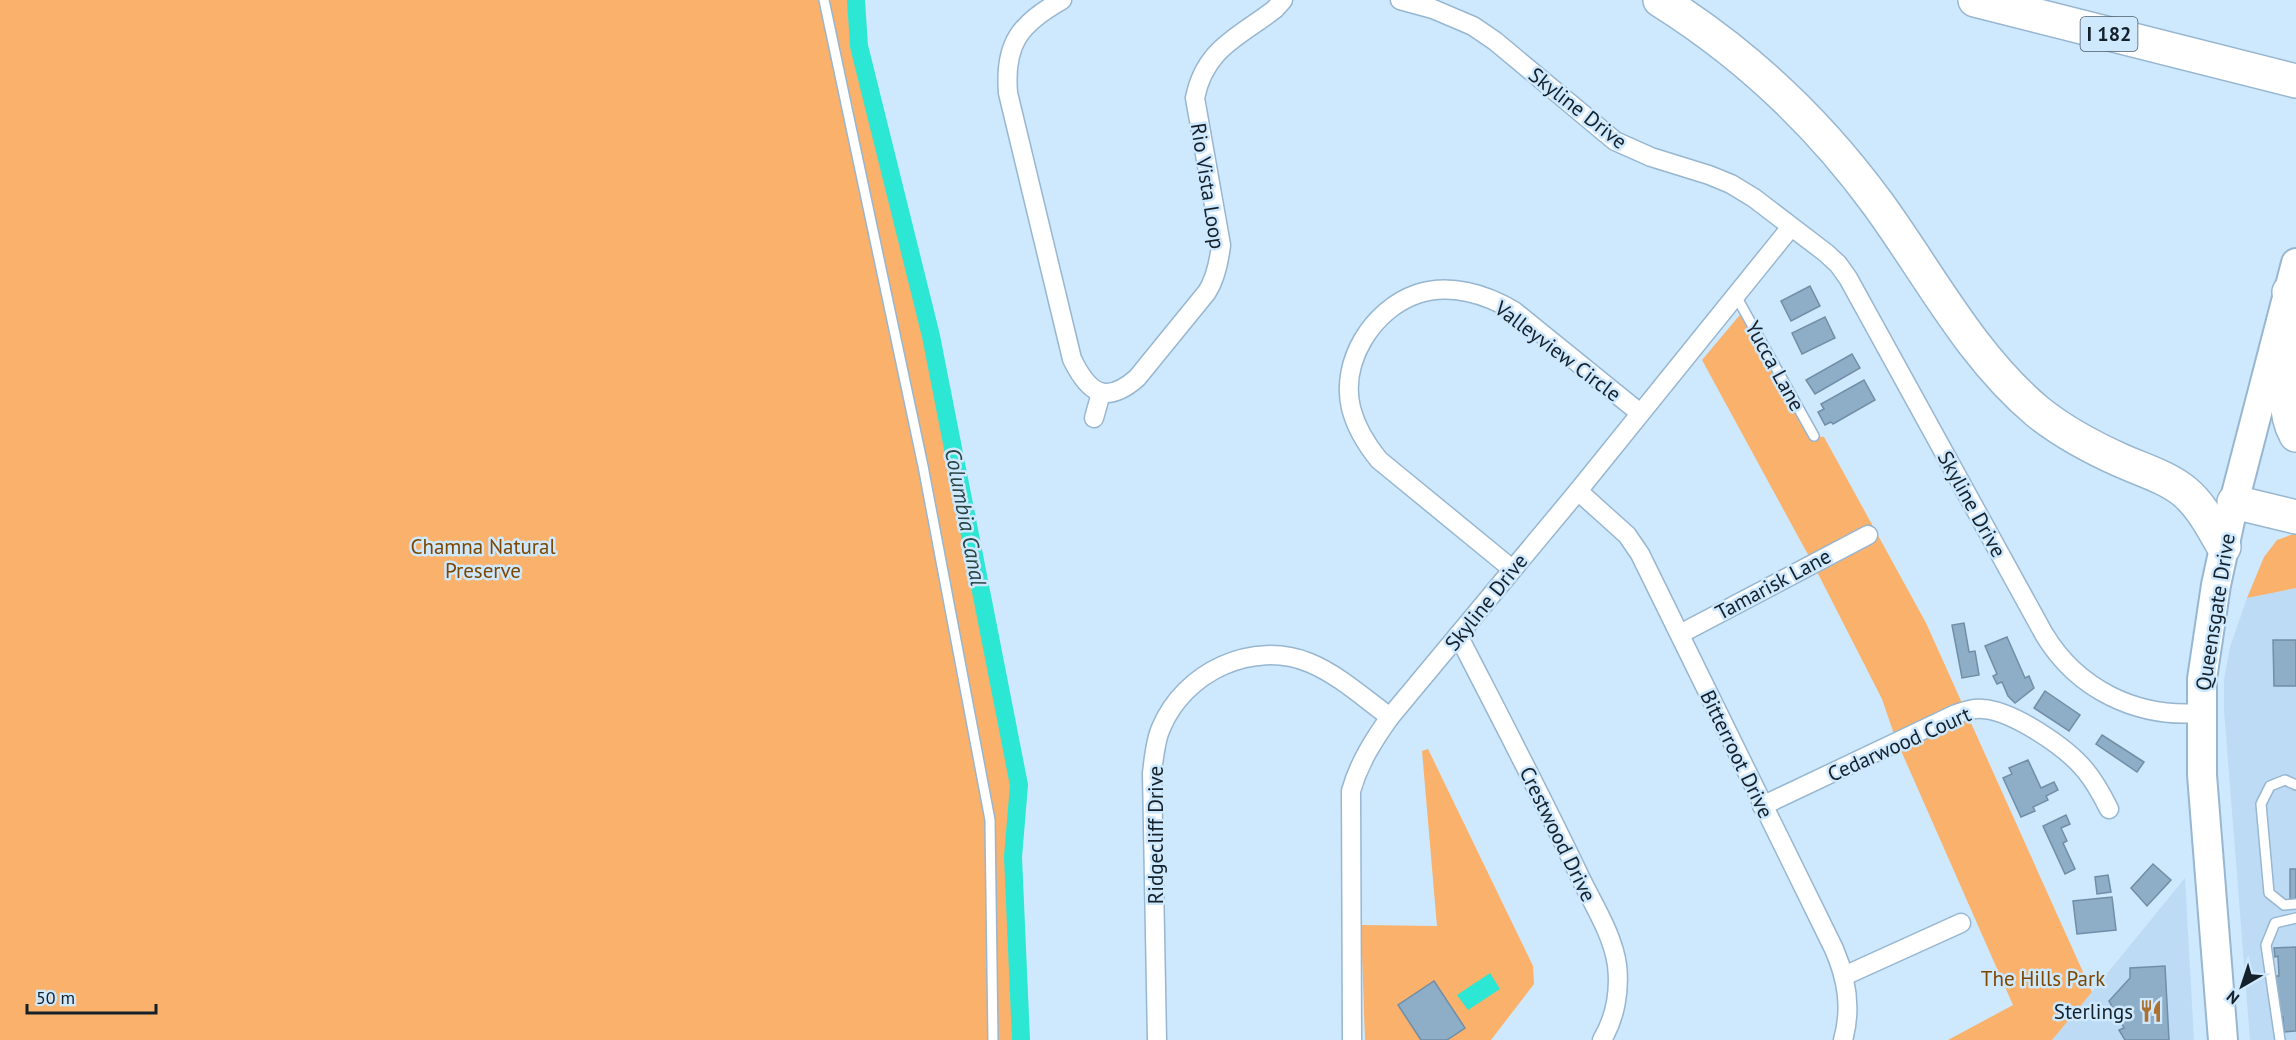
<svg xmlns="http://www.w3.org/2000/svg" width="2296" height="1040" viewBox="0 0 2296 1040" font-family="'PT Sans',sans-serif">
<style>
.built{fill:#bddbf5}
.green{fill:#f9b16b}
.water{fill:#2ce7d4}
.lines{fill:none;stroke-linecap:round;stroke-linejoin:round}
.canal{stroke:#2ce7d4;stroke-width:18}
.building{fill:#8eadc7;stroke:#708ea7;stroke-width:1.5}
.lane-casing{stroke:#97b6d0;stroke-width:12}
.street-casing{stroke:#97b6d0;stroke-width:21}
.primary-casing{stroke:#97b6d0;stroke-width:32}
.highway-casing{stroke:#97b6d0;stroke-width:36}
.lane{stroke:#fff;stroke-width:9}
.street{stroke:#fff;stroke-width:18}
.primary{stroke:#fff;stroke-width:28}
.highway{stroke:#fff;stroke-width:33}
.labels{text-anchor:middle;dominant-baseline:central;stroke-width:5;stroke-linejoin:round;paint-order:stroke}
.shield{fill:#cee8fe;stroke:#4c5c6a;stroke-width:1.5}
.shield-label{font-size:20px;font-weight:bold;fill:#14202a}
.street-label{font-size:21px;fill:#14202a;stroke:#cee8fe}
.park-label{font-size:21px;fill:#7d4700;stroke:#cee8fe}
.poi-label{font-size:21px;fill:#14202a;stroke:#cee8fe;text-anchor:end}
.water-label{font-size:22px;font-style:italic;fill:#294541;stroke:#cee8fe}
</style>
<rect width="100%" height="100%" fill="#cee8fe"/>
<!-- built -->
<g class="built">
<path d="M 2296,588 L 2296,1040 L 2250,1040 L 2224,710 L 2224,680 L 2230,647 L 2247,598 Z"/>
<path d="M 2185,878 L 2194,1040 L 2052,1040 L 2092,992 Z"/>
</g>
<!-- green -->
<g class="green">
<path d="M 0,0 L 856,0 L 859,46 L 931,336 L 1019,785 L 1013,857 L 1021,1040 L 0,1040 Z"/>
<path d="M 1744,310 L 1814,436 L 1824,437 L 1926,623 L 2092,992 L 2052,1040 L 1948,1040 L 2013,1005 L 1895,737 L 1882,699 L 1812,562 L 1702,360 Z"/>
<path d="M 2296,533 L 2296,588 L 2247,598 L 2264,557 L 2277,540 Z"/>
<path d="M 1428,749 L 1533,966 L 1534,984 L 1491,1040 L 1365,1040 L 1361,925 L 1437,926 L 1422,751 Z"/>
</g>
<!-- water -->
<path class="water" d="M 1490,973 L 1500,989 L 1468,1010 L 1457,995 Z"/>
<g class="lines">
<!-- canal -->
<path class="canal" d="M 856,0 L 859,46 L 931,336 L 1019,785 L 1013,857 L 1021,1040"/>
</g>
<!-- building -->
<g class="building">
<path d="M 1810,286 L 1820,306 L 1791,321 L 1781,301 Z"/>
<path d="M 1825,317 L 1835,338 L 1802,354 L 1792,333 Z"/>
<path d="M 1852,354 L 1860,368 L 1815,394 L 1806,380 Z"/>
<path d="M 1864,380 L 1875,400 L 1833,424 L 1831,422 L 1825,425 L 1818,412 L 1824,409 L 1821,404 Z"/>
<path d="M 1964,623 L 1969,652 L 1975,651 L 1979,675 L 1962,678 L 1952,625 Z"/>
<path d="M 2007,637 L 2025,678 L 2029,676 L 2034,688 L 2015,703 L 2008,696 L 2002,682 L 1997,684 L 1993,676 L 1997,674 L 1985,646 Z"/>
<path d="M 2273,640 L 2296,640 L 2296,686 L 2274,686 Z"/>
<path d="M 2045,691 L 2080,715 L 2069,731 L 2034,708 Z"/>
<path d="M 2102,735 L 2144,762 L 2137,772 L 2096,744 Z"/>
<path d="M 2028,760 L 2041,788 L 2054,782 L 2058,790 L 2046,796 L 2048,800 L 2033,807 L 2035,811 L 2021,817 L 2003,778 L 2012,774 L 2009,768 Z"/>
<path d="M 2066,815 L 2070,824 L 2061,828 L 2067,841 L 2063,843 L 2075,869 L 2065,874 L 2043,826 Z"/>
<path d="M 2153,864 L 2171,880 L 2147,906 L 2131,888 Z"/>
<rect x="2290" y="869" width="6" height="30"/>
<path d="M 2108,875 L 2111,892 L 2097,894 L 2095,877 Z"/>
<path d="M 2112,897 L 2116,930 L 2077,934 L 2073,901 Z"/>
<path d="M 2296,947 L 2296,1031 L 2284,1032 L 2283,1017 L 2278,1017 L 2276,976 L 2279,976 L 2278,956 L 2275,957 L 2274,948 Z"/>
<path d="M 2165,966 L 2169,1040 L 2125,1040 L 2119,1030 L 2124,1028 L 2109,1001 L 2130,978 L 2130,968 Z"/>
<path d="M 1434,981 L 1465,1028 L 1447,1040 L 1421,1040 L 1398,1005 Z"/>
</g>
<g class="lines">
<!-- lane casing -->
<g class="lane-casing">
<g id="lane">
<path d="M 824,0 L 923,466 L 990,820 L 993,1040"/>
<path d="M 1736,296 L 1814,436"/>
<path d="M 2296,785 L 2285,780 L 2270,786 L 2261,804 L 2269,893 L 2284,905 L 2296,904"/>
<path d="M 2280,1040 L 2266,945 L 2275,923 L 2296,918"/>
</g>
</g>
<!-- street casing -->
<g class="street-casing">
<g id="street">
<path d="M 1062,0 C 1020,24 1004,43 1008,93 L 1072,359 C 1088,392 1105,406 1137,378 L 1207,292 C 1216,278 1219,262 1221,245 L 1195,98 C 1205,48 1239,37 1275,9 L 1283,0"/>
<path d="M 1400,0 L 1433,9 L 1473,26 L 1495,41 L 1615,141 L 1651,157 L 1709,175 L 1731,184 L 1754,198 L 1826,253 L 1838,264 L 1848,278 L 2044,634 C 2077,689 2136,718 2200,713"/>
<path d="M 1094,418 L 1101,393"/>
<path d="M 1578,491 L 1627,535 L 1640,554 L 1834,949 C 1847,979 1852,1008 1843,1040"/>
<path d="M 1512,569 L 1379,460 C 1366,444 1356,428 1351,408 C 1340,361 1373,309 1417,294 C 1450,283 1486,294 1514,311 L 1640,413"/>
<path d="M 1680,634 L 1868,535"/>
<path d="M 1458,635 C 1499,715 1541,795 1580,877 C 1593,904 1613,935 1617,965 C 1620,991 1615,1018 1602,1040"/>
<path d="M 1762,806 L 1956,714 C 1965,711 1974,708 1983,709 C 2013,711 2066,747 2085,770 C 2095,782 2102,795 2109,809"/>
<path d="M 1844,976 L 1961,923"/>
<path d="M 1157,1040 L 1152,773 C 1154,758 1155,741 1161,728 C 1184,672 1253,639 1310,663 C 1339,675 1365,699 1390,717"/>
<path d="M 1352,1040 L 1351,791 C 1359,763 1373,741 1390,717 L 1578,491 L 1791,227"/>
</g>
</g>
<!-- primary casing -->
<g class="primary-casing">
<path id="primary" d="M 2223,1040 L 2202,775 L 2202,679 L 2216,585 L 2234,502 L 2296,263"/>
</g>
<!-- highway casing -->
<g class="highway-casing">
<g id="highway">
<path d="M 1660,0 C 1746,54 1818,122 1878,204 C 1929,274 1970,355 2038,412 C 2063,432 2091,447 2120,460 C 2142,470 2167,477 2185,492 C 2202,506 2213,529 2224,547"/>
<path d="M 1975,0 L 2296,81"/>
<path d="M 2289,292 L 2296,314"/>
<path d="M 2296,335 C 2291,367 2279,405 2296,435"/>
<path d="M 2234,502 L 2296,517"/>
</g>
</g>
<!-- lane -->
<use href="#lane" class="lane"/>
<!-- street -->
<use href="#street" class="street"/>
<!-- primary -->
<use href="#primary" class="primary"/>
<!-- highway -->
<use href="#highway" class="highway"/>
</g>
<!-- icons -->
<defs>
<g id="restaurant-bare" transform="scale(1.8)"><path d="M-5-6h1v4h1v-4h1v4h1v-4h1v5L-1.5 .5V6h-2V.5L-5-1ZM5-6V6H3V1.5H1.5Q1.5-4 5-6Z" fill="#ac7032" stroke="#cee8fe" stroke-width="2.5" paint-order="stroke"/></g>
</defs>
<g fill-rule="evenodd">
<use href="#restaurant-bare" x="2151" y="1011"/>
</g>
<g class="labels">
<!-- shield labels -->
<rect class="shield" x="2080.5" y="17" width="57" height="34" rx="4.5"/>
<g class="shield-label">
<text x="2109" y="34">I 182</text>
</g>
<!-- street labels -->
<g class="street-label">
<text transform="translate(1578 108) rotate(38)">Skyline Drive</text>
<text transform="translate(1208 186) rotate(81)">Rio Vista Loop</text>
<text transform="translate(1558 351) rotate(37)">Valleyview Circle</text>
<text transform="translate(1775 366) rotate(61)">Yucca Lane</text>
<text transform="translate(1972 504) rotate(61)">Skyline Drive</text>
<text transform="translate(1773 584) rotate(-28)">Tamarisk Lane</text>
<text transform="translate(1486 602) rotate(-51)">Skyline Drive</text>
<text transform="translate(2215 612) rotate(-81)">Queensgate Drive</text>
<text transform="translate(1899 744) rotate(-24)">Cedarwood Court</text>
<text transform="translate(1737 754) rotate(64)">Bitterroot Drive</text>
<text transform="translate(1558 834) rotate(64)">Crestwood Drive</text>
<text transform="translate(1155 835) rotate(-90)">Ridgecliff Drive</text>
</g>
<!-- park labels -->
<g class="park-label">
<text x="483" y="546">Chamna Natural<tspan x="483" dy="24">Preserve</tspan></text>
<text x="2043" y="978">The Hills Park</text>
</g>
<!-- poi labels -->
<g class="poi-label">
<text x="2133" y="1011">Sterlings</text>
</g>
<!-- water labels -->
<g class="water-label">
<text transform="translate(966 517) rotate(79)">Columbia Canal</text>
</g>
</g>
<!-- north arrow -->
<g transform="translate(2242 986) rotate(219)" stroke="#cee8fe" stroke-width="4.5" paint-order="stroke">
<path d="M0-4.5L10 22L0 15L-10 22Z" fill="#14202a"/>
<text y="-9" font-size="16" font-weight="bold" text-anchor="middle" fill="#14202a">N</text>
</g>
<!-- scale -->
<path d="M27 1004v9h129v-9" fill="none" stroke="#14202a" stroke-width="3"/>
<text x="36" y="1004" font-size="18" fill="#14202a" stroke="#cee8fe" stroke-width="4.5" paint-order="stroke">50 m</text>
</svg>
